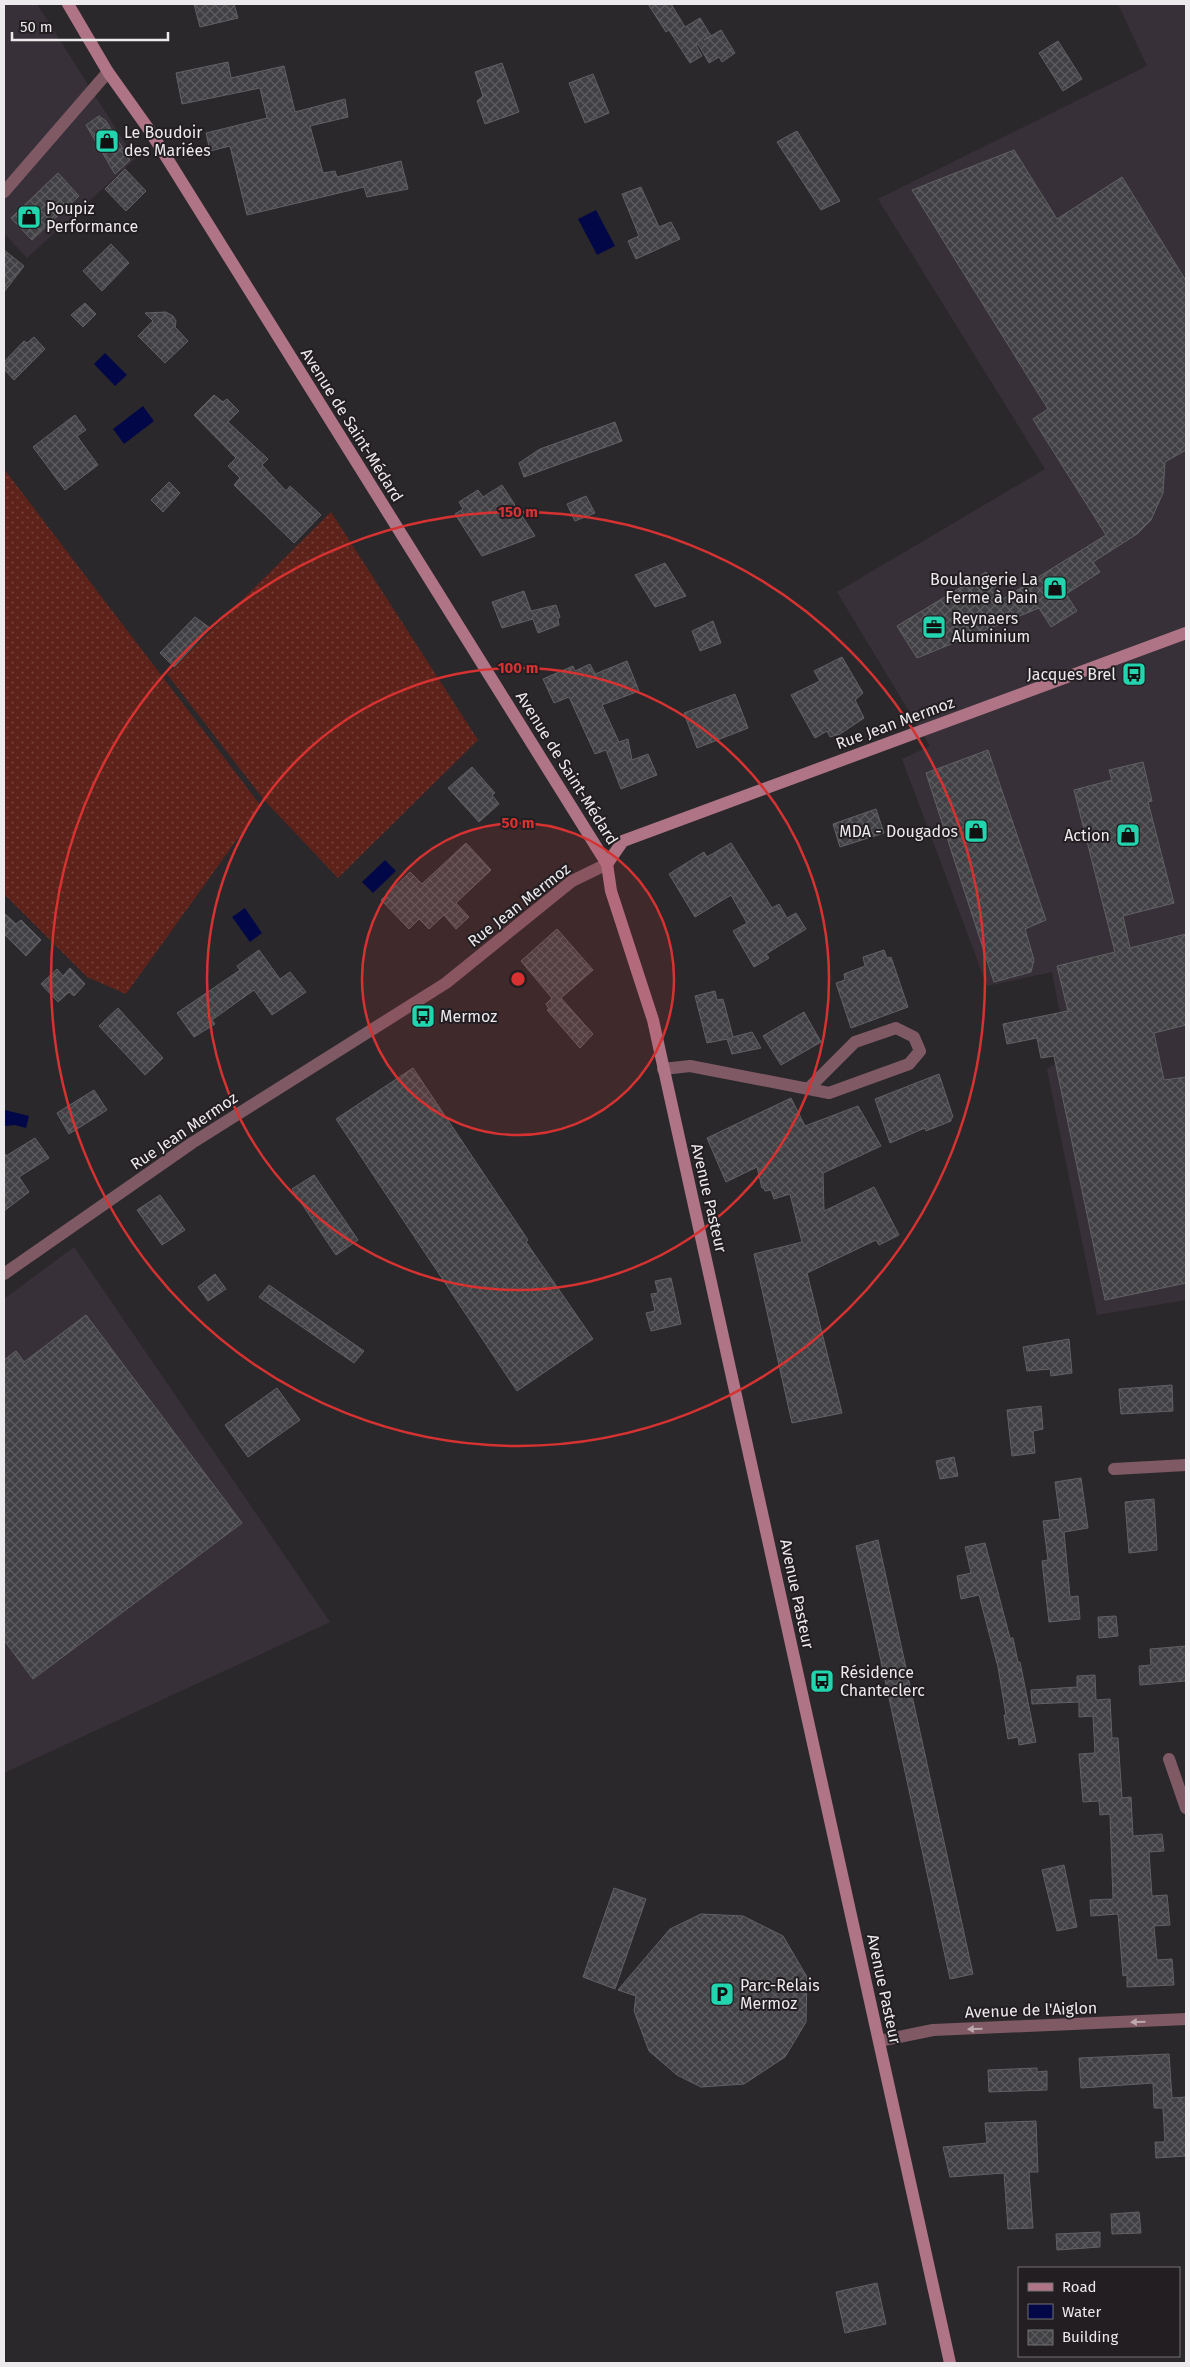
<svg xmlns="http://www.w3.org/2000/svg" width="1190" height="2367" viewBox="0 0 1190 2367" font-family="'Fira Sans',sans-serif">
<style>
.built{fill:#383038}
.grass{fill:url(#grass-dots)}
.water{fill:#020747}
.building{fill:url(#building-cross-hatch);stroke:#616065}
.lines{fill:none;stroke-linecap:round;stroke-linejoin:round}
.minor{stroke:#7f5a65;stroke-width:12}
.tertiary{stroke:#7f5a65;stroke-width:12}
.secondary{stroke:#af7486;stroke-width:12}
.oneway{fill:#bba9af}
.ring{fill:none;stroke:#d73232;stroke-width:2.5}
.labels{text-anchor:middle;dominant-baseline:central;stroke-width:4;stroke-linejoin:round;paint-order:stroke}
.poi-label{font-size:16px;fill:#eceaec;stroke:#221e21;text-anchor:start}
.street-label{font-size:16px;fill:#eceaec;stroke:#221e21}
.centre{fill:#d73232;stroke:#221e21;stroke-width:2.5}
.ring-label{font-size:15px;text-anchor:middle;font-weight:bold;fill:#d73232;stroke:#221e21;stroke-width:4;stroke-linejoin:round;paint-order:stroke}
</style>
<defs>
<pattern id="grass-dots" width="8" height="8" patternUnits="userSpaceOnUse" patternTransform="scale(1.25)"><rect width="8" height="8" fill="#5d221a"/><path d="M2 2h.1M6 6h.1" fill="none" stroke="#74423b" stroke-width="1.8" stroke-linecap="round"/></pattern>
<pattern id="building-cross-hatch" width="8" height="8" patternUnits="userSpaceOnUse" patternTransform="scale(1.25)"><rect width="8" height="8" fill="#414044"/><path d="M0 0l8 8M0 8l8-8" fill="none" stroke="#5d5c5f"/></pattern>
</defs>
<rect width="100%" height="100%" fill="#2b282b"/>
<!-- built -->
<g class="built">
<path d="M 4,4 L 37,4 L 135,159 L 27,258 L 4,233 Z"/>
<path d="M 1118,4 L 1186,4 L 1186,1300 L 1097,1315 L 1047,1069 L 1068,1055 L 1052,972 L 987,986 L 902,759 L 930,746 L 837,592 L 1045,469 L 878,199 L 1147,66 Z"/>
<path d="M 74,1247 L 330,1622 L 4,1773 L 4,1299 Z"/>
</g>
<!-- grass -->
<g class="grass">
<path d="M 4,469 L 261,806 L 126,994 L 87,977 L 4,894 Z"/>
<path d="M 331,512 L 478,740 L 338,878 L 264,800 L 167,674 Z"/>
</g>
<!-- water -->
<g class="water">
<path d="M 596,210 L 615,246 L 597,255 L 578,219 Z"/>
<path d="M 105,353 L 127,375 L 115,386 L 94,364 Z"/>
<path d="M 143,406 L 154,421 L 124,444 L 113,429 Z"/>
<path d="M 385,860 L 396,871 L 373,893 L 362,882 Z"/>
<path d="M 245,908 L 262,933 L 250,942 L 232,917 Z"/>
<path d="M 5,1110 L 29,1116 L 26,1128 L 15,1125 L 4,1126 Z"/>
</g>
<!-- building -->
<g class="building">
<path d="M 194,4 L 234,4 L 238,18 L 200,27 Z"/>
<path d="M 648,4 L 671,4 L 685,27 L 700,18 L 711,36 L 704,40 L 721,30 L 735,53 L 722,62 L 719,57 L 709,63 L 698,44 L 696,45 L 702,56 L 690,63 L 669,30 L 666,32 Z"/>
<path d="M 1058,41 L 1082,79 L 1063,91 L 1039,53 Z"/>
<path d="M 228,62 L 231,78 L 284,66 L 295,112 L 345,99 L 348,117 L 310,126 L 323,173 L 335,171 L 337,177 L 401,161 L 408,189 L 367,197 L 364,187 L 247,215 L 230,146 L 210,151 L 206,133 L 267,118 L 260,88 L 182,104 L 176,73 Z"/>
<path d="M 502,63 L 519,112 L 485,124 L 477,101 L 483,96 L 475,72 Z"/>
<path d="M 593,74 L 609,113 L 585,123 L 569,83 Z"/>
<path d="M 99,116 L 106,121 L 130,160 L 115,174 L 86,125 Z"/>
<path d="M 797,131 L 840,201 L 821,210 L 777,142 Z"/>
<path d="M 1014,150 L 1057,219 L 1122,177 L 1186,281 L 1186,450 L 1165,462 L 1163,493 L 1151,520 L 1137,534 L 1093,562 L 1100,572 L 1066,594 L 1077,611 L 1051,627 L 1039,608 L 917,658 L 897,626 L 986,572 L 1003,599 L 1106,535 L 1033,419 L 1048,409 L 912,190 Z"/>
<path d="M 125,169 L 146,191 L 126,211 L 105,189 Z"/>
<path d="M 58,173 L 79,196 L 32,240 L 11,218 Z"/>
<path d="M 641,187 L 659,227 L 671,222 L 680,239 L 636,259 L 628,241 L 639,236 L 622,194 Z"/>
<path d="M 111,244 L 129,263 L 102,291 L 83,271 Z"/>
<path d="M 4,250 L 24,266 L 4,292 Z"/>
<path d="M 85,303 L 96,314 L 83,327 L 71,315 Z"/>
<path d="M 166,312 L 173,316 L 176,321 L 175,327 L 188,341 L 165,363 L 138,336 L 153,321 L 145,313 Z"/>
<path d="M 34,337 L 45,349 L 14,380 L 4,369 L 4,362 L 24,341 L 27,343 Z"/>
<path d="M 214,395 L 223,402 L 227,399 L 239,411 L 228,422 L 268,459 L 262,465 L 286,491 L 290,486 L 321,515 L 294,543 L 234,485 L 240,478 L 228,466 L 236,458 L 194,415 Z"/>
<path d="M 75,415 L 86,430 L 77,436 L 98,465 L 65,490 L 33,447 Z"/>
<path d="M 615,422 L 622,441 L 524,477 L 519,463 L 540,449 Z"/>
<path d="M 169,482 L 180,493 L 163,512 L 151,500 Z"/>
<path d="M 502,485 L 535,536 L 482,556 L 455,514 L 463,509 L 459,502 L 478,490 L 483,497 Z"/>
<path d="M 586,496 L 595,513 L 575,521 L 567,504 Z"/>
<path d="M 665,563 L 686,596 L 655,607 L 635,575 Z"/>
<path d="M 524,591 L 531,611 L 556,605 L 560,617 L 558,619 L 559,625 L 538,633 L 533,619 L 502,628 L 492,602 Z"/>
<path d="M 195,617 L 210,628 L 174,667 L 160,653 Z"/>
<path d="M 713,621 L 721,643 L 700,651 L 692,631 Z"/>
<path d="M 842,657 L 863,693 L 855,700 L 864,718 L 840,734 L 830,737 L 827,731 L 815,738 L 791,695 L 820,681 L 814,671 Z"/>
<path d="M 627,661 L 639,691 L 602,705 L 619,742 L 628,739 L 632,760 L 648,754 L 657,775 L 621,789 L 606,750 L 595,754 L 569,697 L 554,703 L 543,679 L 573,666 L 575,671 L 590,664 L 595,674 Z"/>
<path d="M 735,694 L 748,728 L 697,748 L 684,713 Z"/>
<path d="M 988,750 L 1046,920 L 1025,929 L 1034,960 L 1031,972 L 994,982 L 926,773 Z"/>
<path d="M 1143,762 L 1152,801 L 1148,802 L 1174,903 L 1123,916 L 1130,948 L 1186,934 L 1186,1025 L 1154,1033 L 1164,1080 L 1186,1077 L 1186,1283 L 1105,1300 L 1054,1056 L 1041,1058 L 1037,1038 L 1007,1044 L 1003,1024 L 1068,1011 L 1057,966 L 1115,952 L 1074,790 L 1112,780 L 1109,770 Z"/>
<path d="M 472,767 L 495,793 L 492,795 L 499,804 L 479,822 L 448,788 Z"/>
<path d="M 876,809 L 884,833 L 840,847 L 833,824 Z"/>
<path d="M 466,843 L 491,870 L 456,903 L 469,917 L 456,929 L 444,915 L 429,929 L 419,919 L 409,929 L 381,900 L 410,872 L 422,884 Z"/>
<path d="M 731,843 L 772,908 L 779,904 L 787,918 L 796,913 L 806,929 L 766,954 L 769,958 L 754,967 L 733,931 L 747,923 L 731,895 L 695,917 L 669,874 L 704,852 L 707,857 Z"/>
<path d="M 4,913 L 16,924 L 21,920 L 41,940 L 26,956 L 4,934 Z"/>
<path d="M 557,929 L 593,970 L 561,998 L 593,1034 L 580,1048 L 547,1010 L 549,1009 L 546,1004 L 552,998 L 521,961 Z"/>
<path d="M 259,950 L 280,979 L 290,972 L 306,992 L 272,1015 L 254,990 L 212,1020 L 215,1024 L 194,1037 L 177,1013 L 240,970 L 237,966 Z"/>
<path d="M 884,950 L 887,958 L 891,957 L 908,1007 L 851,1028 L 836,983 L 845,980 L 844,974 L 865,966 L 863,957 Z"/>
<path d="M 70,968 L 85,984 L 74,996 L 69,992 L 58,1002 L 41,984 L 57,969 L 63,976 Z"/>
<path d="M 715,991 L 717,1000 L 723,999 L 733,1037 L 752,1032 L 761,1048 L 732,1054 L 727,1039 L 707,1043 L 695,996 Z"/>
<path d="M 118,1008 L 163,1058 L 145,1075 L 99,1026 Z"/>
<path d="M 804,1012 L 821,1042 L 781,1065 L 763,1036 Z"/>
<path d="M 413,1068 L 528,1240 L 526,1242 L 593,1339 L 517,1391 L 336,1119 Z"/>
<path d="M 939,1074 L 953,1117 L 951,1118 L 951,1121 L 926,1131 L 925,1128 L 890,1143 L 875,1099 Z"/>
<path d="M 94,1090 L 107,1110 L 69,1134 L 57,1113 Z"/>
<path d="M 791,1098 L 805,1126 L 858,1106 L 881,1146 L 823,1173 L 824,1211 L 874,1187 L 899,1235 L 879,1245 L 876,1240 L 807,1273 L 842,1413 L 792,1423 L 754,1254 L 802,1242 L 790,1194 L 774,1199 L 771,1190 L 765,1191 L 764,1188 L 762,1188 L 757,1167 L 726,1182 L 707,1138 Z"/>
<path d="M 35,1138 L 49,1158 L 19,1177 L 29,1192 L 4,1211 L 4,1152 L 6,1156 Z"/>
<path d="M 314,1175 L 358,1240 L 336,1255 L 292,1189 Z"/>
<path d="M 160,1195 L 185,1230 L 162,1245 L 137,1210 Z"/>
<path d="M 215,1274 L 226,1289 L 208,1301 L 198,1287 Z"/>
<path d="M 671,1278 L 681,1324 L 651,1331 L 646,1313 L 655,1311 L 651,1294 L 658,1293 L 655,1281 Z"/>
<path d="M 269,1285 L 364,1351 L 354,1363 L 259,1297 Z"/>
<path d="M 86,1315 L 242,1523 L 33,1679 L 4,1640 L 4,1360 L 16,1351 L 24,1362 Z"/>
<path d="M 1069,1339 L 1072,1373 L 1051,1376 L 1050,1369 L 1027,1371 L 1023,1347 Z"/>
<path d="M 1172,1385 L 1173,1411 L 1121,1414 L 1119,1389 Z"/>
<path d="M 277,1388 L 300,1420 L 248,1457 L 225,1425 Z"/>
<path d="M 1041,1406 L 1043,1429 L 1033,1431 L 1035,1453 L 1012,1456 L 1007,1410 Z"/>
<path d="M 954,1457 L 958,1476 L 940,1479 L 936,1461 Z"/>
<path d="M 1081,1478 L 1088,1528 L 1064,1532 L 1070,1597 L 1078,1596 L 1080,1619 L 1049,1622 L 1042,1561 L 1048,1560 L 1043,1521 L 1060,1519 L 1055,1482 Z"/>
<path d="M 1154,1499 L 1157,1550 L 1129,1553 L 1125,1502 Z"/>
<path d="M 878,1540 L 973,1974 L 950,1979 L 856,1546 Z"/>
<path d="M 985,1543 L 1010,1638 L 1013,1638 L 1018,1662 L 1020,1662 L 1036,1742 L 1019,1745 L 1018,1737 L 1008,1739 L 1004,1715 L 1006,1715 L 998,1667 L 979,1595 L 961,1599 L 957,1576 L 971,1573 L 965,1547 Z"/>
<path d="M 1116,1616 L 1118,1636 L 1099,1638 L 1098,1617 Z"/>
<path d="M 1186,1646 L 1186,1681 L 1140,1685 L 1139,1666 L 1151,1665 L 1150,1649 Z"/>
<path d="M 1095,1675 L 1096,1700 L 1110,1699 L 1112,1738 L 1118,1738 L 1122,1798 L 1131,1797 L 1133,1836 L 1162,1834 L 1164,1851 L 1149,1852 L 1152,1896 L 1167,1895 L 1170,1925 L 1154,1926 L 1157,1960 L 1172,1959 L 1174,1985 L 1127,1987 L 1127,1975 L 1123,1976 L 1118,1914 L 1091,1916 L 1090,1900 L 1113,1899 L 1110,1814 L 1100,1815 L 1099,1801 L 1083,1802 L 1079,1754 L 1095,1753 L 1093,1716 L 1079,1717 L 1079,1702 L 1032,1704 L 1031,1690 L 1077,1687 L 1077,1676 Z"/>
<path d="M 1064,1865 L 1077,1927 L 1057,1931 L 1042,1870 Z"/>
<path d="M 614,1888 L 646,1899 L 615,1989 L 583,1977 Z"/>
<path d="M 701,1914 L 743,1916 L 783,1936 L 807,1977 L 806,2022 L 785,2057 L 744,2084 L 701,2087 L 677,2075 L 649,2051 L 634,2011 L 636,1996 L 618,1990 L 670,1929 Z"/>
<path d="M 1169,2054 L 1172,2098 L 1186,2097 L 1186,2156 L 1156,2158 L 1155,2142 L 1165,2142 L 1163,2108 L 1154,2108 L 1153,2083 L 1081,2088 L 1079,2058 Z"/>
<path d="M 1037,2068 L 1037,2072 L 1047,2071 L 1047,2090 L 989,2092 L 988,2070 Z"/>
<path d="M 1036,2121 L 1038,2172 L 1029,2172 L 1033,2228 L 1008,2229 L 1004,2173 L 950,2177 L 943,2147 L 987,2143 L 985,2123 Z"/>
<path d="M 1139,2212 L 1141,2233 L 1112,2234 L 1111,2214 Z"/>
<path d="M 1100,2232 L 1100,2247 L 1057,2250 L 1056,2234 Z"/>
<path d="M 877,2283 L 886,2324 L 845,2333 L 836,2292 Z"/>
</g>
<g class="lines">
<!-- minor -->
<g class="minor">
<path d="M 4,192 L 108,72"/>
<path d="M 663,1069 L 690,1066 L 829,1093 L 909,1064 L 920,1051 L 914,1037 L 896,1028 L 855,1042 L 808,1089"/>
<path d="M 1114,1469 L 1186,1465"/>
<path d="M 1169,1759 L 1186,1808"/>
<path d="M 879,2041 L 933,2030 L 1186,2019"/>
</g>
<!-- tertiary -->
<path class="tertiary" d="M 4,1274 L 192,1143 L 446,983 L 572,881 L 607,864"/>
<!-- secondary -->
<g class="secondary">
<path d="M 68,4 L 108,72 L 150,131 L 607,864 L 611,891 L 653,1020 L 950,2363"/>
<path d="M 607,864 L 623,841 L 1186,633"/>
</g>
</g>
<!-- one-way arrows -->
<defs><path id="oneway-solid" d="M-6-.8H1V-3.2L6.5 0L1 3.2V.8H-6Z" transform="scale(1.25)"/></defs>
<g class="oneway">
<use href="#oneway-solid" transform="translate(1138 2022) rotate(178)"/>
<use href="#oneway-solid" transform="translate(975 2029) rotate(178)"/>
</g>
<!-- distance rings -->
<circle cx="518" cy="979" r="156" fill="#d73232" fill-opacity=".12"/>
<g class="ring">
<circle cx="518" cy="979" r="156"/>
<circle cx="518" cy="979" r="311"/>
<circle cx="518" cy="979" r="467"/>
</g>
<!-- icons -->
<defs>
<g id="shop-square" transform="scale(1.25)"><rect x="-9" y="-9" width="18" height="18" rx="4" fill="#23d5af" stroke="#221e21"/><path d="M-5-2.5h2.3a2.7 3.5 0 0 1 5.4 0H5L5.5 6h-11ZM-1.5-2.5h3a1.5 2.3 0 0 0-3 0Z" fill="#111"/></g>
<g id="office-square" transform="scale(1.25)"><rect x="-9" y="-9" width="18" height="18" rx="4" fill="#23d5af" stroke="#221e21"/><path d="M-6-3h4V-5.5h4V-3h4V5H-6ZM-1-4.5V-3h2v-1.5ZM-6 0V1H6V0Z" fill="#111"/></g>
<g id="bus-square" transform="scale(1.25)"><rect x="-9" y="-9" width="18" height="18" rx="4" fill="#23d5af" stroke="#221e21"/><path d="M-5-6H5V4H4V6H2V4H-2V6H-4V4H-5ZM-3.5-4V0h7V-4ZM-3.5 1.2v1.5H-2V1.2ZM2 1.2v1.5H3.5V1.2Z" fill="#111"/></g>
<g id="parking-square" transform="scale(1.25)"><rect x="-9" y="-9" width="18" height="18" rx="4" fill="#23d5af" stroke="#221e21"/><path d="M-3.5-5.5H1a3.5 3.5 0 0 1 0 7H-1V5.5H-3.5ZM-1-3.4V-.6H.8a1.4 1.4 0 0 0 0-2.8Z" fill="#111"/></g>
</defs>
<g fill-rule="evenodd">
<use href="#shop-square" x="107" y="141"/>
<use href="#shop-square" x="29" y="217"/>
<use href="#shop-square" x="1055" y="588"/>
<use href="#office-square" x="934" y="627"/>
<use href="#bus-square" x="1134" y="674"/>
<use href="#shop-square" x="976" y="831"/>
<use href="#shop-square" x="1128" y="835"/>
<use href="#bus-square" x="423" y="1016"/>
<use href="#bus-square" x="822" y="1681"/>
<use href="#parking-square" x="722" y="1994"/>
</g>
<g class="labels">
<!-- poi labels -->
<g class="poi-label">
<text x="124" y="132">Le Boudoir<tspan x="124" dy="18">des Mariées</tspan></text>
<text x="46" y="208">Poupiz<tspan x="46" dy="18">Performance</tspan></text>
<text x="1038" y="579" text-anchor="end">Boulangerie La<tspan x="1038" dy="18">Ferme à Pain</tspan></text>
<text x="952" y="618">Reynaers<tspan x="952" dy="18">Aluminium</tspan></text>
<text x="1116" y="674" text-anchor="end">Jacques Brel</text>
<text x="958" y="831" text-anchor="end">MDA - Dougados</text>
<text x="1110" y="835" text-anchor="end">Action</text>
<text x="440" y="1016">Mermoz</text>
<text x="840" y="1672">Résidence<tspan x="840" dy="18">Chanteclerc</tspan></text>
<text x="740" y="1985">Parc-Relais<tspan x="740" dy="18">Mermoz</tspan></text>
</g>
<!-- street labels -->
<g class="street-label">
<text transform="translate(352 425) rotate(58)">Avenue de Saint-Médard</text>
<text transform="translate(895 723) rotate(-20)">Rue Jean Mermoz</text>
<text transform="translate(567 768) rotate(58)">Avenue de Saint-Médard</text>
<text transform="translate(519 905) rotate(-38)">Rue Jean Mermoz</text>
<text transform="translate(184 1131) rotate(-34)">Rue Jean Mermoz</text>
<text transform="translate(709 1198) rotate(77)">Avenue Pasteur</text>
<text transform="translate(797 1594) rotate(78)">Avenue Pasteur</text>
<text transform="translate(884 1989) rotate(78)">Avenue Pasteur</text>
<text transform="translate(1031 2010) rotate(-2)">Avenue de l'Aiglon</text>
</g>
</g>
<circle cx="518" cy="979" r="8" class="centre"/>
<g class="ring-label">
<text x="518" y="517">150 m</text>
<text x="518" y="673">100 m</text>
<text x="518" y="828">50 m</text>
</g>
<!-- border -->
<rect width="1190" height="2367" fill="none" stroke="#eceaec" stroke-width="10"/>
<!-- legend -->
<rect x="1018" y="2267" width="162" height="90" fill="#221e21" stroke="#737072"/>
<rect x="1028" y="2283" width="25" height="8" fill="#af7486" stroke="#737072"/>
<text x="1062" y="2292" font-size="15" fill="#eceaec">Road</text>
<rect x="1028" y="2304" width="25" height="15" fill="#020747" stroke="#737072"/>
<text x="1062" y="2317" font-size="15" fill="#eceaec">Water</text>
<rect x="1028" y="2330" width="25" height="15" fill="url(#building-cross-hatch)" stroke="#737072"/>
<text x="1062" y="2342" font-size="15" fill="#eceaec">Building</text>
<!-- scale -->
<path d="M12 32v8h156v-8" fill="none" stroke="#eceaec" stroke-width="2.5"/>
<text x="20" y="32" font-size="15" fill="#eceaec" stroke="#221e21" stroke-width="4" paint-order="stroke">50 m</text>
</svg>
